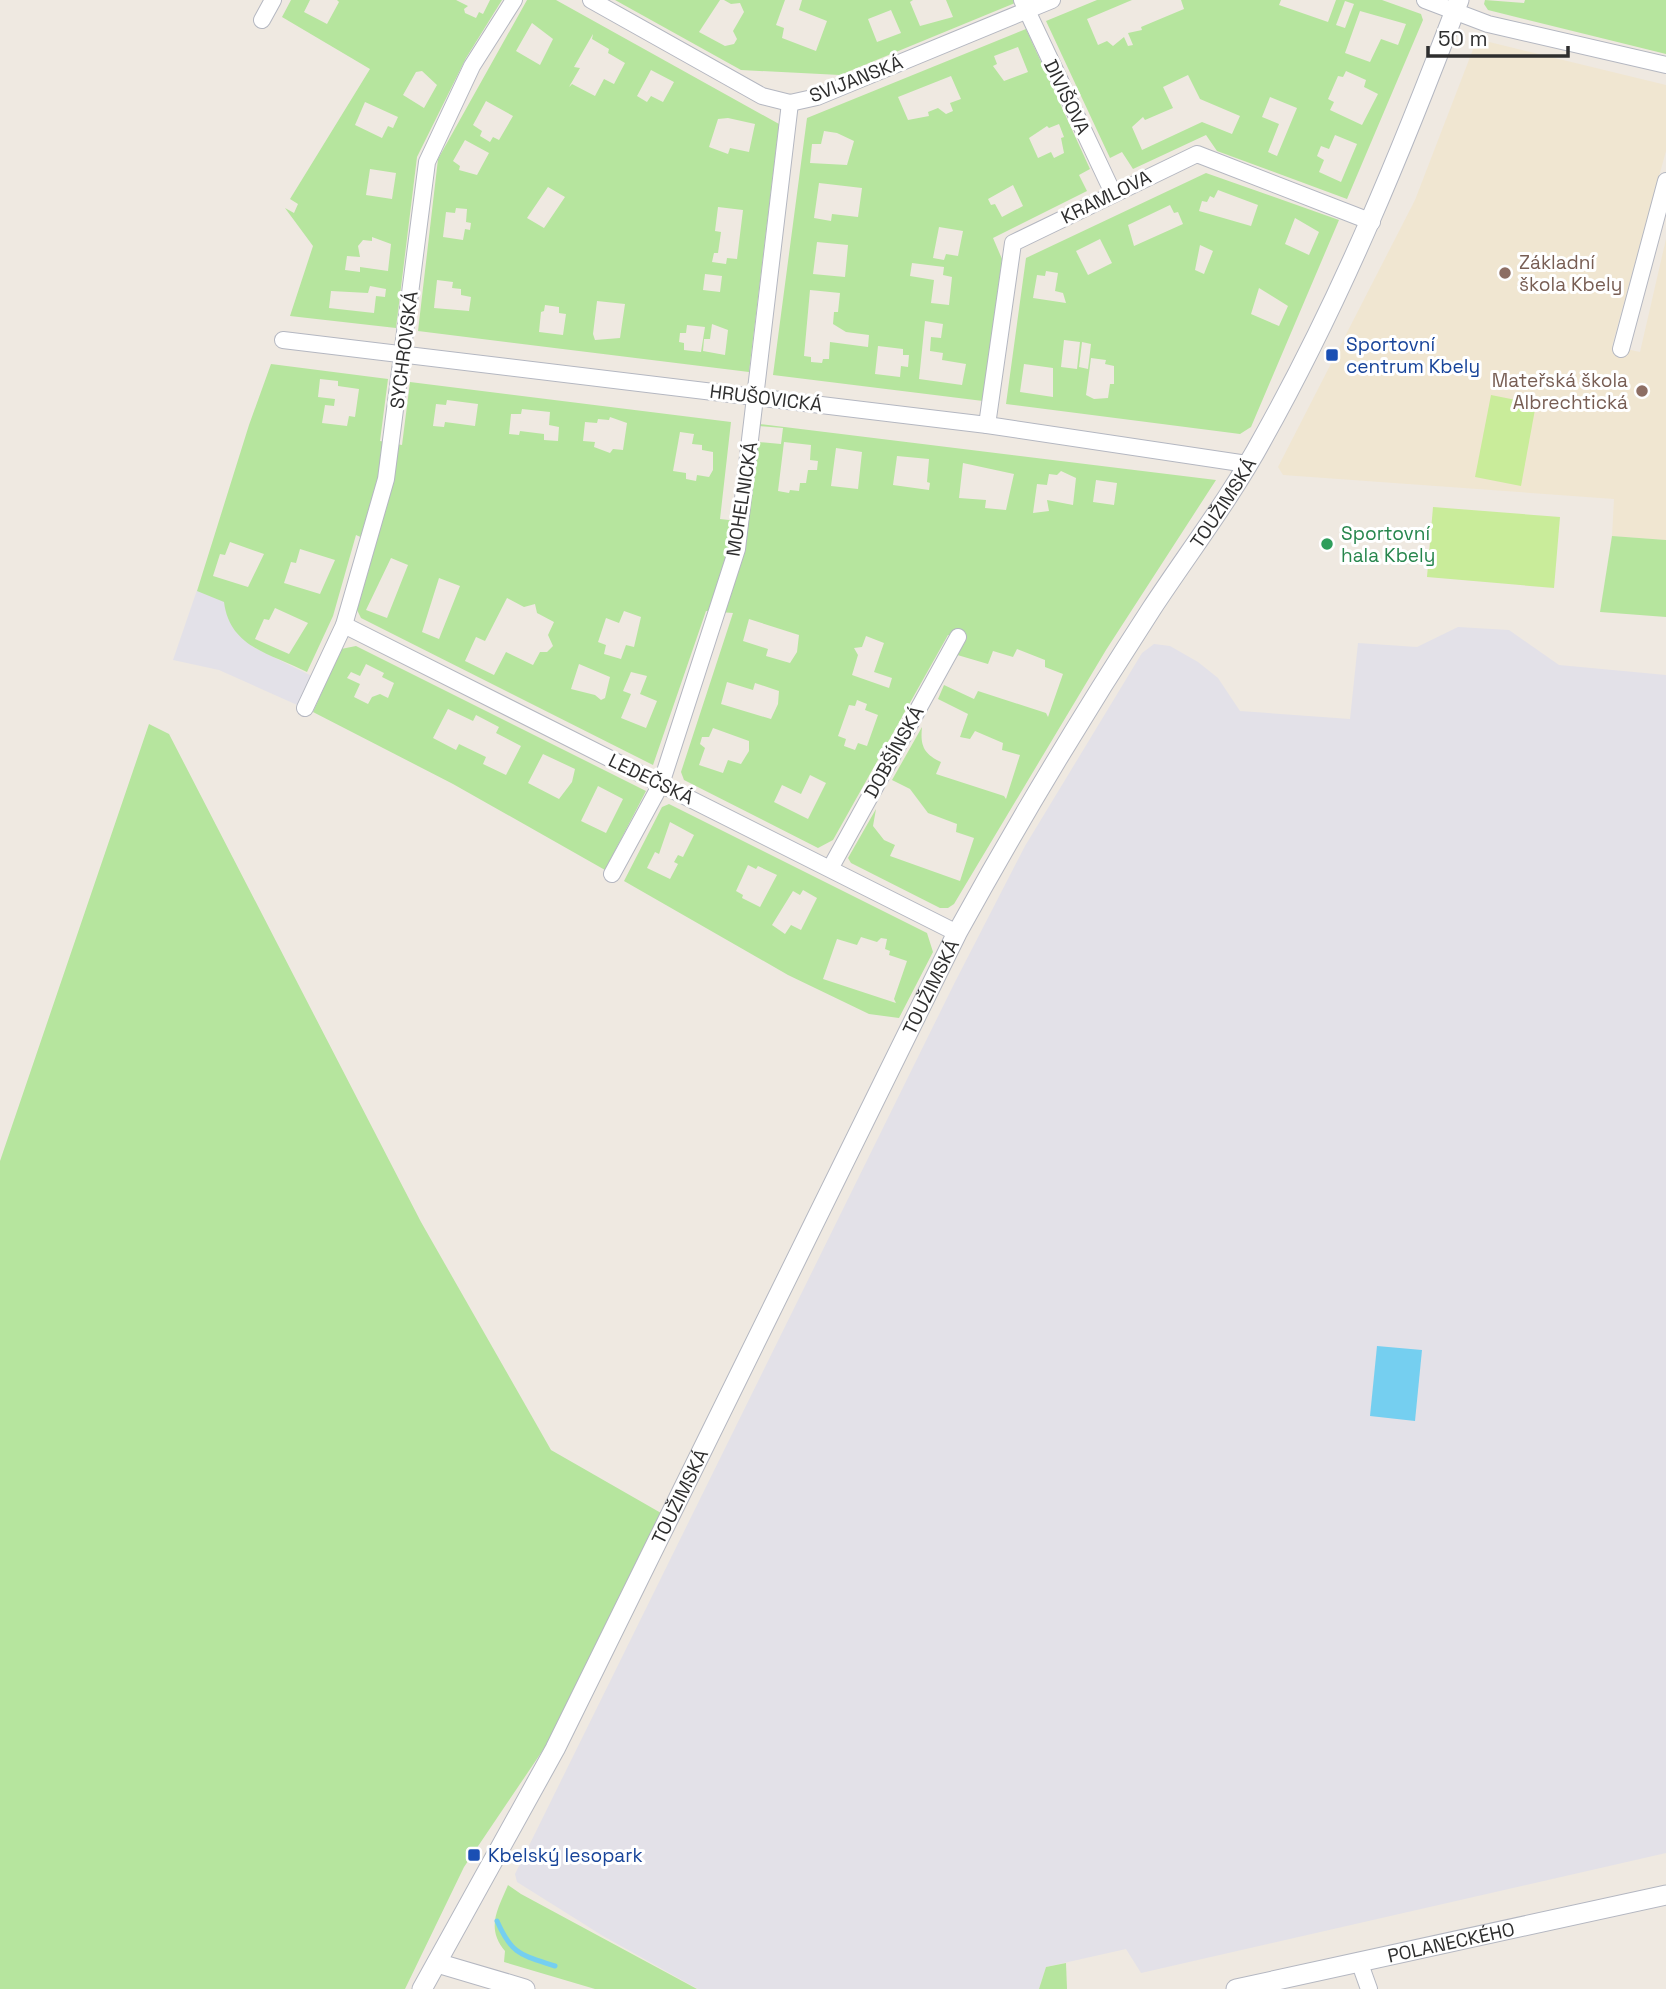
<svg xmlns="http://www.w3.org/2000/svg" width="1666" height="1989" viewBox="0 0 1666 1989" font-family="'Space Grotesk',sans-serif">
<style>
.industrial{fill:#e3e1e8}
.education{fill:#f0e6d1}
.green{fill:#b6e59e;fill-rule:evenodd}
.pitch{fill:#c9ec9a}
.water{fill:#75cff0}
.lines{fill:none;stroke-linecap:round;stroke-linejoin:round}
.stream{stroke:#75cff0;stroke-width:5}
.minor-casing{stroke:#b4b7c1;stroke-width:18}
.tertiary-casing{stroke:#b4b7c1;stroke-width:21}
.minor{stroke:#fff;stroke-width:16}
.tertiary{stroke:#fff;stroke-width:19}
.education-dot{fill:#8d6e63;stroke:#fff;stroke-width:2.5}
.transit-dot{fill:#1a4fb4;stroke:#fff;stroke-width:2.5}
.leisure-dot{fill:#2e9e5b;stroke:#fff;stroke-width:2.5}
.labels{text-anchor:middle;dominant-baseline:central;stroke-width:6;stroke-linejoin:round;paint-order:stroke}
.street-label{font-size:19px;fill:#2e2e2e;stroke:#fff}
.education-label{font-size:19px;fill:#785e54;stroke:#fff;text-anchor:start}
.transit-label{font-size:19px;fill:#164399;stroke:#fff;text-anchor:start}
.leisure-label{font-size:19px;fill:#27864d;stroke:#fff;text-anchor:start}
</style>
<rect width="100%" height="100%" fill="#efe9e1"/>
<!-- industrial -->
<g class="industrial">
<path d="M 197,590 L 225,602 L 253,647 L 326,683 L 313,712 L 219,670 L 173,660 Z"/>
<path d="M 1458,627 L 1509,630 L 1559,665 L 1666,675 L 1666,1853 L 1141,1973 L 1126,1949 L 1046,1967 L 1039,1989 L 698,1989 L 603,1936 L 517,1882 L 515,1874 L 955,982 L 1025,846 L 1142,653 L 1154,644 L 1170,646 L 1198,662 L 1218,678 L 1240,711 L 1350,719 L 1358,643 L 1417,647 Z"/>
</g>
<!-- education -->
<path class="education" d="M 1477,39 L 1666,85 L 1666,151 L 1612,346 L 1640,352 L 1666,239 L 1666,540 L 1612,536 L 1614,499 L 1283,475 L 1278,467 L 1415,200 Z"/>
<!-- green -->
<g class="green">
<path d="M 291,0 L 310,0 L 304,12 L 327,24 L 339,2 L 337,0 L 456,0 L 468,6 L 464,9 L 465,13 L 476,18 L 479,12 L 483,14 L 490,0 L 502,0 L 466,58 L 417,157 L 396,328 L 290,316 L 313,246 L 285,208 L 294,213 L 298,204 L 290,199 L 370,69 L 282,17 ZM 422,71 L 437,85 L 424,108 L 403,95 L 416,72 ZM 365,102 L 398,117 L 393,128 L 388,126 L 382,138 L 355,125 ZM 370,169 L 396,173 L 392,199 L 366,195 ZM 372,237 L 391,244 L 388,271 L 360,267 L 360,272 L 345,270 L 347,256 L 360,257 L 358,246 L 363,240 L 372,241 ZM 370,286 L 386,289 L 385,297 L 376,296 L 374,313 L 329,308 L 331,291 L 368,293 Z"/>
<path d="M 527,0 L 556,0 L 779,124 L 749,372 L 418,331 L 438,159 ZM 532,23 L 553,39 L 540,65 L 516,51 ZM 593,34 L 592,39 L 609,49 L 608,53 L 625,63 L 614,84 L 604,79 L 595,96 L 572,84 L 569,87 L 580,68 L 574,67 ZM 651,70 L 674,82 L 663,102 L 651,96 L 647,102 L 637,96 ZM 486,101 L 513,116 L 499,140 L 493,137 L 490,142 L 480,136 L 482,131 L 473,125 ZM 728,118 L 755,124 L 749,152 L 730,148 L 728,154 L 709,147 L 718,119 ZM 465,140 L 489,153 L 477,175 L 459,170 L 460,166 L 453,161 ZM 548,187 L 565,197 L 544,228 L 527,218 ZM 718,207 L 743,210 L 737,259 L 727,258 L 726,264 L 712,262 L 714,253 L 718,253 L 721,232 L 715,231 ZM 456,208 L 467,209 L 466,222 L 471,223 L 470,230 L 465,229 L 463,240 L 443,237 L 446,212 L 455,213 ZM 705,274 L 722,276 L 720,292 L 703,290 ZM 437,280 L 453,282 L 452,288 L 461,289 L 461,295 L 471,297 L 469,311 L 434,308 ZM 597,301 L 625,304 L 620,338 L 595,340 L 593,334 ZM 545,305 L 559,307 L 559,313 L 566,314 L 563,335 L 539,332 L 541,312 L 544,311 ZM 712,324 L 728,330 L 725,355 L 703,351 L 704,339 L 710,339 ZM 687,325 L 705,327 L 701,352 L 684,350 L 684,343 L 679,342 L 680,333 L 686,333 Z"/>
<path d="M 615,0 L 720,0 L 699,32 L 725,46 L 734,44 L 737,39 L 733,31 L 744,12 L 740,3 L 731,4 L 724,0 L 785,0 L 776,25 L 784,28 L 782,38 L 816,51 L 827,21 L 799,10 L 802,0 L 913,0 L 910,2 L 920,26 L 953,17 L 946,0 L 1014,0 L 1015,3 L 840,75 L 741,70 ZM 891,10 L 901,33 L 877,42 L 868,19 Z"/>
<path d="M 1097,0 L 1132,0 L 1087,19 L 1098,45 L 1107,41 L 1113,46 L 1124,37 L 1128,46 L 1133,45 L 1128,33 L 1142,30 L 1141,27 L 1184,9 L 1181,0 L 1281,0 L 1279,5 L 1328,22 L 1336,0 L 1382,0 L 1421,14 L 1423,20 L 1347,199 L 1217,151 L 1206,135 L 1133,169 L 1122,152 L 1110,158 L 1046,21 ZM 1345,1 L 1354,4 L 1345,28 L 1336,25 ZM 1360,11 L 1406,24 L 1398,45 L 1381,39 L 1370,62 L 1345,53 ZM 1346,71 L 1366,80 L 1364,87 L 1378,94 L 1362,125 L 1330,110 L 1334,102 L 1328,99 L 1338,76 L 1343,77 ZM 1188,75 L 1200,99 L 1240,116 L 1232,134 L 1202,122 L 1142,150 L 1132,127 L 1143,117 L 1145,120 L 1173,108 L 1163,87 ZM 1270,97 L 1297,108 L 1277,156 L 1268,152 L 1279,124 L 1262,117 ZM 1335,135 L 1357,144 L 1341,182 L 1319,172 L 1324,160 L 1317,156 L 1321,146 L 1329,149 Z"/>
<path d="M 1485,0 L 1524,3 L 1525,0 L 1666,0 L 1666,54 L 1488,10 L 1484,4 Z"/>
<path d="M 1026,29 L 1090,169 L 1079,175 L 1087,191 L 993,238 L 1002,259 L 983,401 L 773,375 L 807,118 ZM 1018,47 L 1028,72 L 1004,81 L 993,66 L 997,64 L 994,56 ZM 951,76 L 961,99 L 950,103 L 953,111 L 946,114 L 938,108 L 928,112 L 929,116 L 908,120 L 898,97 ZM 1059,124 L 1064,137 L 1061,138 L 1064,153 L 1054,158 L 1051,152 L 1038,158 L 1029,138 L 1047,126 L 1049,128 ZM 824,131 L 837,133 L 854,141 L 847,165 L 810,163 L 812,144 L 821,144 ZM 819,183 L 862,188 L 858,217 L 832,214 L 831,221 L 814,218 ZM 1013,185 L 1023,206 L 1002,217 L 995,204 L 991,205 L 988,199 ZM 939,227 L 963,231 L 958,256 L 946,254 L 944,260 L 933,258 ZM 817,242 L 848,245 L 845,277 L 813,274 ZM 912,263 L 944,267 L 943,275 L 952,277 L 949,305 L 931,303 L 934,280 L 910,276 ZM 810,290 L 840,293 L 838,312 L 834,312 L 833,324 L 846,332 L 869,335 L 868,347 L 830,342 L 829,359 L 823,359 L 822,363 L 811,362 L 811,357 L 804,356 ZM 925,321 L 943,324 L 941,338 L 931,337 L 930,351 L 943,353 L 942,360 L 966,364 L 962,385 L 919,379 ZM 878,346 L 903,349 L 903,355 L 909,355 L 908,367 L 901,366 L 900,377 L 875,374 Z"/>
<path d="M 1206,173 L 1339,220 L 1251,427 L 1240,434 L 1006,404 L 1026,258 ZM 1218,190 L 1258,205 L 1251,226 L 1199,211 L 1202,201 L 1207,202 L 1210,196 L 1214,198 ZM 1170,205 L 1174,213 L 1178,212 L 1183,224 L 1134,246 L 1128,225 ZM 1295,218 L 1319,232 L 1309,255 L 1285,244 ZM 1100,239 L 1112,263 L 1088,275 L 1076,251 ZM 1200,245 L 1213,251 L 1204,274 L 1195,270 ZM 1046,271 L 1058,273 L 1055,291 L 1063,293 L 1066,303 L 1033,298 L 1037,275 L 1045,276 ZM 1259,288 L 1288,306 L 1279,326 L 1251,314 ZM 1064,340 L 1080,342 L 1077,369 L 1061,367 ZM 1082,342 L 1091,344 L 1088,369 L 1079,367 ZM 1091,358 L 1106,360 L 1105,364 L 1114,366 L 1114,384 L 1110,384 L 1108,398 L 1094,399 L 1086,395 ZM 1024,364 L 1053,368 L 1053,397 L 1020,392 Z"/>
<path d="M 271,364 L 388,379 L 380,441 L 402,445 L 410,382 L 731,422 L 720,519 L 747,522 L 759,424 L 1216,480 L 1106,650 L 954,904 L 948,908 L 940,908 L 851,863 L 848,858 L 876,809 L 873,826 L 884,840 L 895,845 L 890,856 L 960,881 L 974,838 L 956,832 L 957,824 L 928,813 L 910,789 L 892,780 L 922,727 C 920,746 924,754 941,762 L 936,774 L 1004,796 L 1006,799 L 1020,755 L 1002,750 L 1003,743 L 975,731 L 970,739 L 960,737 L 968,714 L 938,699 L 944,685 L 974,699 L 978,691 L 1046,713 L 1048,717 L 1063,674 L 1045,667 L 1045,660 L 1017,649 L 1013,657 L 993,651 L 988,664 L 954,654 L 963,636 L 948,635 L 833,840 L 818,848 L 684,780 L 681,772 L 733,613 L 706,611 L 653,765 L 361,618 L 357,610 L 376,544 L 356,535 L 333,616 L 307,672 C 270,653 230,648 224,602 L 197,591 L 249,425 ZM 320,379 L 338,381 L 338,386 L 359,389 L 355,417 L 349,416 L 347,426 L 322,423 L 325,405 L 334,406 L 335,399 L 318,397 ZM 447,400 L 478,404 L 475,426 L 445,422 L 444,427 L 433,426 L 436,404 L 446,405 ZM 522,409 L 550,412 L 549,425 L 559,427 L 558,441 L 544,440 L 544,434 L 520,431 L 519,435 L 509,434 L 511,414 L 521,414 ZM 610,417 L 627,423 L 623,450 L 613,449 L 610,453 L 594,447 L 595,442 L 583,441 L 585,422 L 597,423 L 598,419 L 609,420 ZM 759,426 L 783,428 L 781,444 L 758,442 ZM 680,432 L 694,434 L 692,444 L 702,445 L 702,450 L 713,452 L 713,470 L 709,477 L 697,475 L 696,481 L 686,479 L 686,473 L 673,471 ZM 784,442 L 811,445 L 810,460 L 818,461 L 817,470 L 808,470 L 806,483 L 800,483 L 799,491 L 790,490 L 789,493 L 778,491 ZM 836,448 L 862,452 L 858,489 L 831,486 ZM 897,456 L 929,459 L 927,482 L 930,483 L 929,490 L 893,485 ZM 963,463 L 1014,474 L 1006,510 L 985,508 L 986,500 L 959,498 ZM 1061,471 L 1076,478 L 1073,505 L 1047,500 L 1049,511 L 1033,513 L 1037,484 L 1047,485 L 1049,474 L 1057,475 ZM 1096,480 L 1117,483 L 1114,505 L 1093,502 ZM 230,542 L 264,554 L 248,587 L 213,576 L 220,554 L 225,555 ZM 300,549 L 335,560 L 320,594 L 284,583 L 291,562 L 296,563 ZM 391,558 L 408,565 L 387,618 L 366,610 ZM 439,578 L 460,586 L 439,639 L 422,632 ZM 507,598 L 524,607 L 535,604 L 537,613 L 554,622 L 548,635 L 553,646 L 547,652 L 540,652 L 533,665 L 506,652 L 494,675 L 465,661 L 476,637 L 485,641 ZM 275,608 L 308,623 L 289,654 L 255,639 L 264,619 L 269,620 ZM 624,611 L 641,617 L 634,647 L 626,645 L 621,659 L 604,654 L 606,645 L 598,642 L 606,618 L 619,623 ZM 749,619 L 799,635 L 797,652 L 790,663 L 766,656 L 768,649 L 743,641 ZM 866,636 L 884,643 L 874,672 L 892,678 L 889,688 L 852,675 L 858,655 L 854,648 L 862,647 ZM 579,664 L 610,677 L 605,698 L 601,700 L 595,695 L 571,689 ZM 631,672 L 647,676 L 640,694 L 657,701 L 646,728 L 621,718 L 631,694 L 623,691 ZM 727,682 L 753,690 L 755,683 L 779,691 L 778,704 L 771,719 L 721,704 ZM 857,700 L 867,704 L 865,710 L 878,715 L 867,746 L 858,743 L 855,750 L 844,746 L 846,739 L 838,736 L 849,705 L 855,706 ZM 713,728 L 749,741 L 749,751 L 741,764 L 728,760 L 723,773 L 699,765 L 705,748 L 700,744 L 702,737 L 709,737 ZM 810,775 L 826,783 L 808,819 L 774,802 L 782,785 L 801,794 Z"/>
<path d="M 1612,536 L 1666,540 L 1666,617 L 1600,612 Z"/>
<path d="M 356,646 L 646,791 L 605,870 L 453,784 L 313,712 L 341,649 ZM 366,664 L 384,673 L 382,677 L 394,683 L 388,698 L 380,694 L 372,697 L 368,704 L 354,697 L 360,684 L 347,678 L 351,672 L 360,676 ZM 448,709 L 473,721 L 476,715 L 499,727 L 496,733 L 521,746 L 506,775 L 483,764 L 486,757 L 459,744 L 456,750 L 433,738 ZM 543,754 L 575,769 L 572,782 L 559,799 L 528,783 ZM 598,786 L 623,799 L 606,833 L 581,821 Z"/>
<path d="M 149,724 L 169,734 L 421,1222 L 551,1450 L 661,1513 L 547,1744 L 464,1867 L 405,1989 L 0,1989 L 0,1161 Z"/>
<path d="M 669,804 L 927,933 L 933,952 L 899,1018 L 869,1014 L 788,975 L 624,881 L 662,807 ZM 670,822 L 694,835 L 683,857 L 678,855 L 674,862 L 678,864 L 670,879 L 647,868 L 655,852 L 659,854 ZM 748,865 L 756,869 L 758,866 L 777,875 L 760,907 L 742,898 L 743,895 L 736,891 ZM 803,890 L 817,898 L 801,930 L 791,925 L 785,934 L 772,925 L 793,891 L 800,895 ZM 861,937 L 877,942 L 881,938 L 887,939 L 885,949 L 890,951 L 889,955 L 907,961 L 894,999 L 896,1003 L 823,979 L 837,939 L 857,945 Z"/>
<path d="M 508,1885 L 521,1894 L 697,1989 L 595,1989 L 504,1962 L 505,1951 C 486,1928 497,1911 508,1885 Z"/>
<path d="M 1066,1963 L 1067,1989 L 1039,1989 L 1046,1967 Z"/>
</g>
<!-- pitch -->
<g class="pitch">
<path d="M 1491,395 L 1536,404 L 1521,486 L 1475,477 Z"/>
<path d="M 1433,507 L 1560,517 L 1554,588 L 1427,577 Z"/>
</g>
<!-- water -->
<path class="water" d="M 1377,1346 L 1422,1350 L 1415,1421 L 1370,1416 Z"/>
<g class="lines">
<!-- stream -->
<path class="stream" d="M 497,1921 C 512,1955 521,1955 555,1966"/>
<!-- minor casing -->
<g class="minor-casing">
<g id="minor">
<path d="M 591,0 L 762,96 L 790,103 L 817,97 L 1052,0"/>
<path d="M 1022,0 L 1113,193"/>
<path d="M 1425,0 L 1488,24 L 1666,65"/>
<path d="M 262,20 L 273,0"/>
<path d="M 283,340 L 987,425 L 1247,464"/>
<path d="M 1621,349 L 1666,181"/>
<path d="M 987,425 L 1013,243 L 1197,154 L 1372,222"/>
<path d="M 344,625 L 957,933"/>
<path d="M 305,708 L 344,625 L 386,479 L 427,162 L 472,66 L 514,0"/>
<path d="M 831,867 L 958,637"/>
<path d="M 612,874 L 661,784 L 737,549 L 790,103"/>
<path d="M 1359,1961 L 1369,1989"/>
</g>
</g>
<!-- tertiary casing -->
<g class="tertiary-casing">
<g id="tertiary">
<path d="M 437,1963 L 525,1989"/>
<path id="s1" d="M 422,1989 L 555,1749 L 957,933 C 1018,822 1083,714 1152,608 C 1189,552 1231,497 1263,438 C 1342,297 1402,150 1459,0"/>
<path id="s2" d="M 1236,1989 L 1666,1895"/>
</g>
</g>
<!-- minor -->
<use href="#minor" class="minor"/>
<!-- tertiary -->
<use href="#tertiary" class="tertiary"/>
</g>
<!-- markers -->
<g class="education-dot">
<circle cx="1505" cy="273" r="7"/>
<circle cx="1642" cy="391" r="7"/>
</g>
<g class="transit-dot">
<rect x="1325" y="348" width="14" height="14" rx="3.5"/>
<rect x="467" y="1848" width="14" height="14" rx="3.5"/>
</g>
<circle class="leisure-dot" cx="1327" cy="544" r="7"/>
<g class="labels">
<!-- street labels -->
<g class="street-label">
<text transform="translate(856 79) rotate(-21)">SVIJANSKÁ</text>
<text transform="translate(1067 97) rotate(64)">DIVIŠOVA</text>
<text transform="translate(1106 197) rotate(-26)">KRAMLOVA</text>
<text transform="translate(404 350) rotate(-83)">SYCHROVSKÁ</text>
<text transform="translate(766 398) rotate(7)">HRUŠOVICKÁ</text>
<text transform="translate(742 499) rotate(-81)">MOHELNICKÁ</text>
<text stroke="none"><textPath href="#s1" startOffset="1690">TOUŽIMSKÁ</textPath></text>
<text transform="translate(894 752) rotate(-61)">DOBŠÍNSKÁ</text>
<text transform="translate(651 779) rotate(26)">LEDEČSKÁ</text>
<text stroke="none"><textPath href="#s1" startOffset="1124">TOUŽIMSKÁ</textPath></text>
<text stroke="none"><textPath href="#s1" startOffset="556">TOUŽIMSKÁ</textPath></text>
<text stroke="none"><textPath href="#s2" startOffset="220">POLANECKÉHO</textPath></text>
</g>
<!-- education labels -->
<g class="education-label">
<text x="1519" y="262">Základní<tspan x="1519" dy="22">škola Kbely</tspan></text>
<text x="1628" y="380" text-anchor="end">Mateřská škola<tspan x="1628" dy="22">Albrechtická</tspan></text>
</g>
<!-- transit labels -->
<g class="transit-label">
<text x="1346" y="344">Sportovní<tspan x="1346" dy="22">centrum Kbely</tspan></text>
<text x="488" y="1855">Kbelský lesopark</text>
</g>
<!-- leisure labels -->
<g class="leisure-label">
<text x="1341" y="533">Sportovní<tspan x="1341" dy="22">hala Kbely</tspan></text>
</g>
</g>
<!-- scale -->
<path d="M1428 46v10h140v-10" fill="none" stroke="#2e2e2e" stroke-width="3.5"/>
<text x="1438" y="46" font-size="21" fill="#2e2e2e" stroke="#ffffff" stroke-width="5" paint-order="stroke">50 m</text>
</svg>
